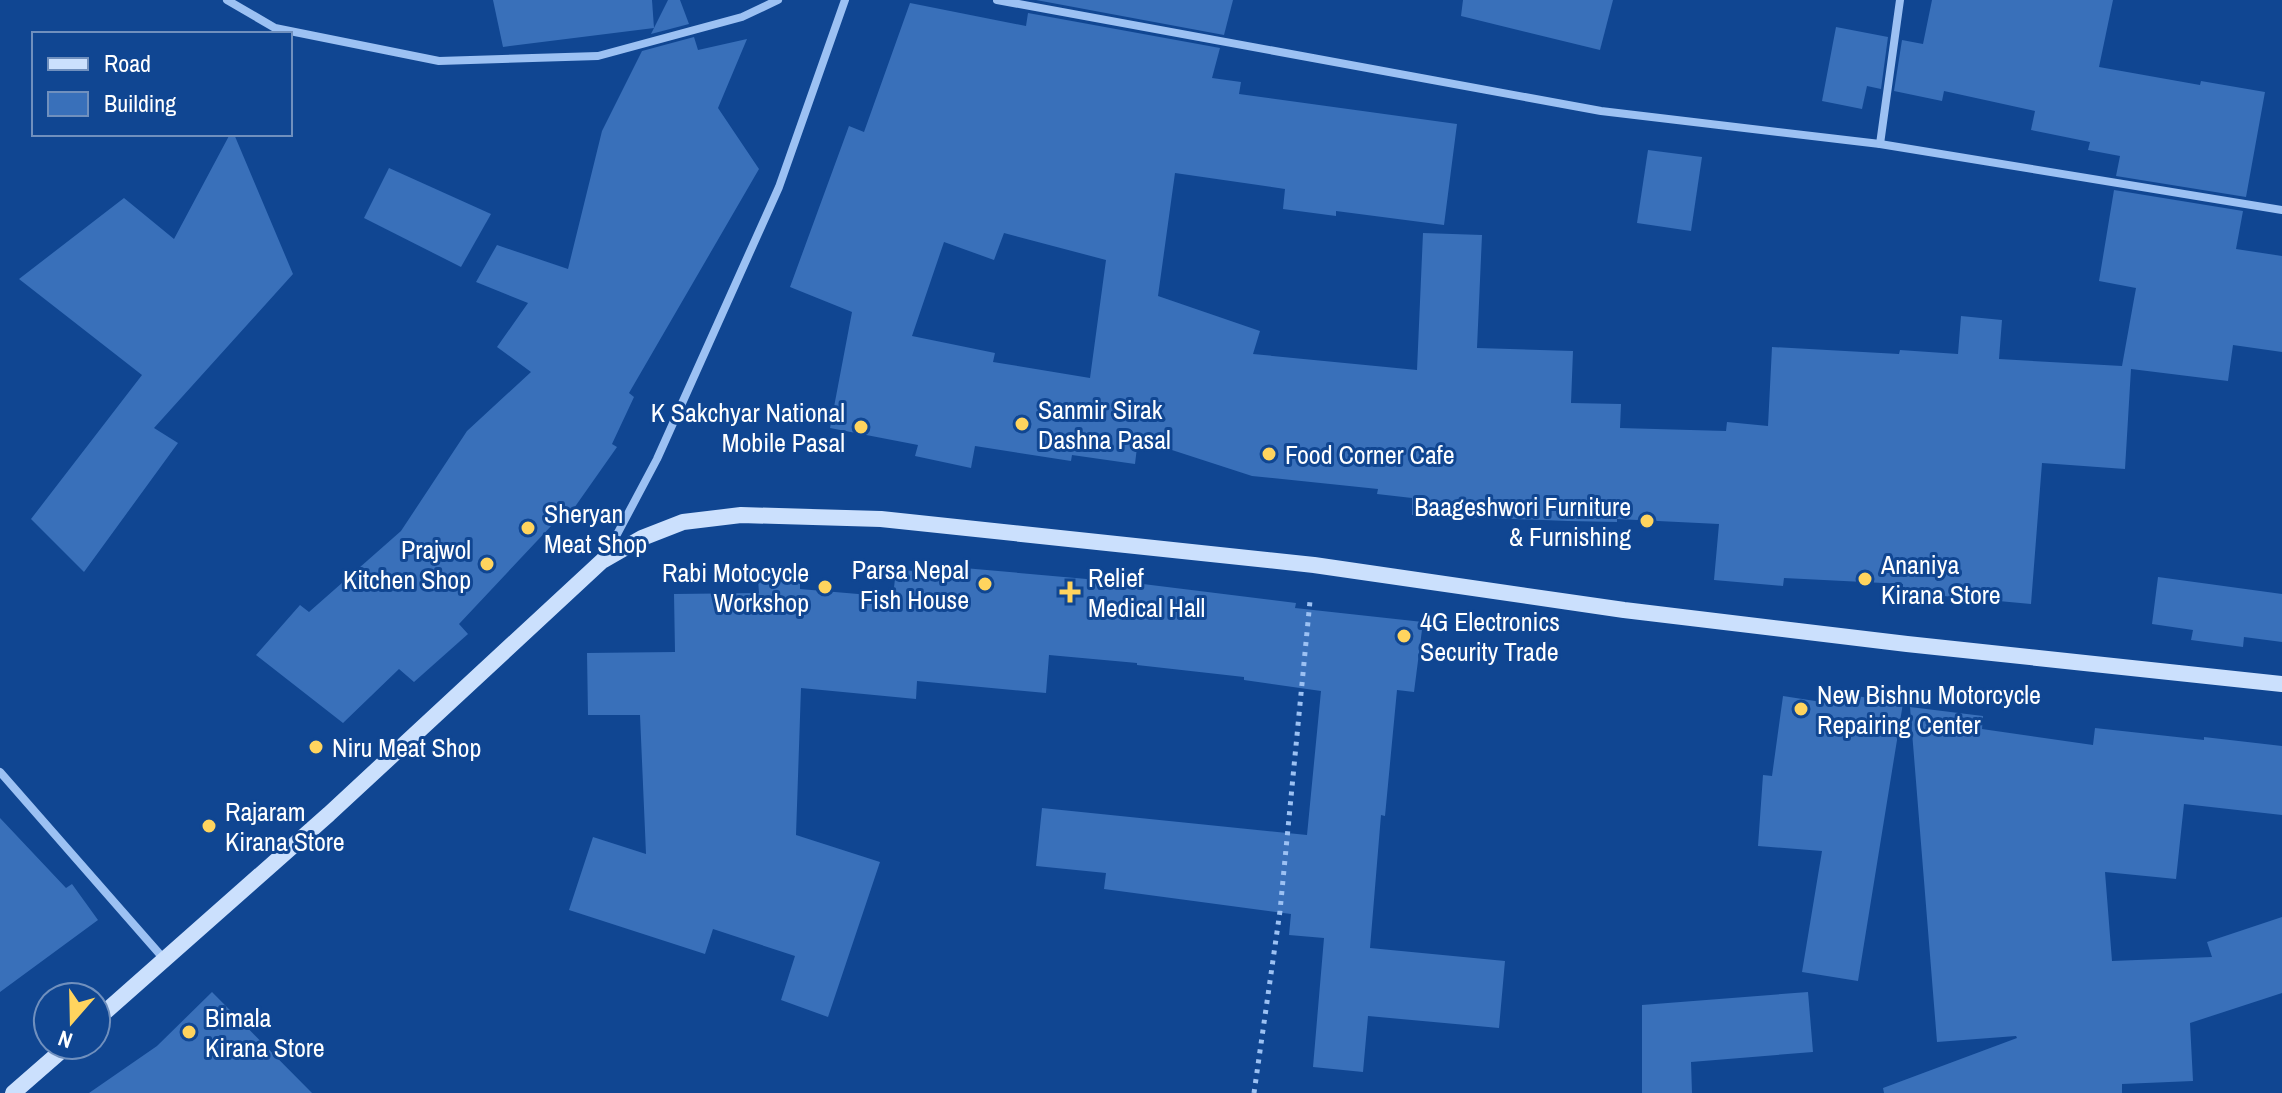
<svg xmlns="http://www.w3.org/2000/svg" width="2282" height="1093" viewBox="0 0 2282 1093" font-family="'Archivo Narrow',sans-serif">
<style>
.building{fill:#3970ba;fill-rule:evenodd}
.lines{fill:none;stroke-linecap:round;stroke-linejoin:round}
.path{stroke:#9cc1f3;stroke-width:5;stroke-dasharray:4 6;stroke-linecap:butt}
.street{stroke:#9cc1f3;stroke-width:8}
.secondary{stroke:#cbe0fd;stroke-width:16}
.poi-dot{fill:#ffd45e;stroke:#104692;stroke-width:3}
.labels{text-anchor:middle;dominant-baseline:central;stroke-width:6;stroke-linejoin:round;paint-order:stroke}
.poi-label{font-size:26px;fill:#fff;stroke:#104692;text-anchor:start}
</style>
<rect width="100%" height="100%" fill="#104692"/>
<!-- building -->
<g class="building">
<path d="M 493,0 L 652,0 L 654,28 L 503,47 Z"/>
<path d="M 668,0 L 680,0 L 689,24 L 651,34 Z"/>
<path d="M 1036,0 L 1233,0 L 1224,35 Z"/>
<path d="M 1463,0 L 1613,0 L 1600,50 L 1461,16 Z"/>
<path d="M 1932,0 L 2113,0 L 2099,67 L 2200,85 L 2201,81 L 2265,92 L 2246,197 L 2116,176 L 2120,156 L 2088,150 L 2090,142 L 2031,130 L 2035,111 L 1944,91 L 1942,101 L 1894,91 L 1902,40 L 1923,44 Z"/>
<path d="M 910,3 L 1026,26 L 1028,13 L 1220,48 L 1212,78 L 1241,82 L 1239,94 L 1457,124 L 1444,225 L 1336,211 L 1336,216 L 1283,209 L 1285,189 L 1175,173 L 1158,296 L 1260,331 L 1253,354 L 1417,370 L 1423,233 L 1482,235 L 1477,348 L 1573,351 L 1571,403 L 1621,404 L 1620,428 L 1726,431 L 1727,422 L 1768,426 L 1772,347 L 1899,354 L 1900,350 L 1958,354 L 1961,316 L 2002,320 L 1999,359 L 2122,366 L 2136,288 L 2099,281 L 2114,190 L 2243,211 L 2236,249 L 2282,256 L 2282,352 L 2233,345 L 2228,381 L 2131,369 L 2125,469 L 2042,463 L 2031,604 L 1933,595 L 1933,589 L 1903,588 L 1903,584 L 1784,578 L 1783,586 L 1714,580 L 1719,524 L 1617,519 L 1617,522 L 1568,521 L 1412,515 L 1412,498 L 1377,494 L 1378,489 L 1252,476 L 1138,439 L 1135,464 L 1072,455 L 1071,461 L 975,446 L 971,468 L 915,456 L 918,445 L 830,428 L 852,312 L 790,287 L 849,126 L 864,132 ZM 1004,233 L 1106,260 L 1090,378 L 993,362 L 995,353 L 912,336 L 944,242 L 994,260 Z"/>
<path d="M 1836,27 L 1888,37 L 1881,89 L 1867,86 L 1862,109 L 1822,101 Z"/>
<path d="M 694,37 L 698,50 L 747,39 L 718,108 L 759,169 L 629,393 L 634,397 L 612,444 L 617,447 L 572,511 L 568,508 L 459,624 L 468,634 L 414,682 L 399,669 L 343,723 L 256,655 L 300,605 L 309,612 L 401,531 L 467,431 L 531,372 L 497,347 L 528,303 L 476,282 L 497,245 L 568,269 L 602,131 L 642,51 Z"/>
<path d="M 230,134 L 234,134 L 293,274 L 154,428 L 178,443 L 84,572 L 31,519 L 142,375 L 19,279 L 124,198 L 174,239 Z"/>
<path d="M 1648,150 L 1702,157 L 1691,231 L 1637,223 Z"/>
<path d="M 389,168 L 491,214 L 461,267 L 364,218 Z"/>
<path d="M 930,565 L 1143,584 L 1296,603 L 1295,608 L 1423,622 L 1414,692 L 1397,690 L 1385,816 L 1381,815 L 1370,948 L 1505,961 L 1499,1028 L 1368,1016 L 1363,1072 L 1313,1067 L 1324,938 L 1289,935 L 1291,914 L 1104,889 L 1106,873 L 1036,866 L 1042,808 L 1307,835 L 1321,691 L 1244,680 L 1244,677 L 1137,665 L 1137,663 L 1049,655 L 1046,693 L 917,681 L 916,699 L 801,688 L 796,835 L 880,862 L 828,1017 L 781,1000 L 795,956 L 713,929 L 705,954 L 569,910 L 593,837 L 646,854 L 640,715 L 588,715 L 587,653 L 675,652 L 674,594 L 759,593 L 758,579 L 800,578 L 800,589 L 893,597 L 896,569 L 929,573 Z"/>
<path d="M 2158,577 L 2282,594 L 2282,642 L 2244,637 L 2243,647 L 2191,640 L 2193,630 L 2152,624 Z"/>
<path d="M 1829,692 L 1903,703 L 1858,981 L 1802,972 L 1822,851 L 1758,846 L 1763,775 L 1772,776 L 1783,696 L 1828,703 Z"/>
<path d="M 1910,707 L 1983,716 L 1982,729 L 2093,745 L 2095,728 L 2204,740 L 2204,737 L 2282,746 L 2282,815 L 2184,804 L 2176,879 L 2105,872 L 2112,961 L 2212,957 L 2207,942 L 2282,917 L 2282,993 L 2190,1023 L 2193,1081 L 2122,1084 L 2122,1093 L 1884,1093 L 1883,1088 L 2017,1038 L 2016,1036 L 1937,1042 Z"/>
<path d="M 0,818 L 66,888 L 72,884 L 98,920 L 0,992 Z"/>
<path d="M 212,992 L 312,1093 L 89,1093 L 157,1046 Z"/>
<path d="M 1808,992 L 1813,1052 L 1691,1062 L 1692,1093 L 1642,1093 L 1642,1005 Z"/>
</g>
<g class="lines">
<!-- path -->
<path class="path" d="M 1254,1093 L 1280,911 L 1310,601"/>
<!-- street -->
<g class="street">
<path d="M 227,0 L 275,28 L 439,61 L 598,56 L 742,17 L 778,0"/>
<path d="M 997,0 L 1601,111 L 1880,144 L 2282,210"/>
<path d="M 1880,144 L 1900,0"/>
<path d="M 605,557 L 657,459 L 779,187 L 845,0"/>
<path d="M 0,772 L 164,959"/>
</g>
<!-- secondary -->
<g class="secondary">
<path d="M 96,1020 L 329,814 L 602,561 L 642,538 L 683,522 L 741,515 L 881,519 L 1314,565 L 1624,610 L 1907,644 L 2282,684"/>
<path d="M 13,1093 L 68,1045"/>
</g>
</g>
<!-- markers -->
<g class="poi-dot">
<circle cx="1022" cy="424" r="8"/>
<circle cx="861" cy="427" r="8"/>
<circle cx="1269" cy="454" r="8"/>
<circle cx="1647" cy="521" r="8"/>
<circle cx="528" cy="528" r="8"/>
<circle cx="487" cy="564" r="8"/>
<circle cx="1865" cy="579" r="8"/>
<circle cx="985" cy="584" r="8"/>
<circle cx="825" cy="587" r="8"/>
<path d="M1066 580h8v8h8v8h-8v8h-8v-8h-8v-8h8z"/>
<circle cx="1404" cy="636" r="8"/>
<circle cx="1801" cy="709" r="8"/>
<circle cx="316" cy="747" r="8"/>
<circle cx="209" cy="826" r="8"/>
<circle cx="189" cy="1032" r="8"/>
</g>
<g class="labels">
<!-- poi labels -->
<g class="poi-label">
<text x="1038" y="409">Sanmir Sirak<tspan x="1038" dy="30">Dashna Pasal</tspan></text>
<text x="845" y="412" text-anchor="end">K Sakchyar National<tspan x="845" dy="30">Mobile Pasal</tspan></text>
<text x="1285" y="454">Food Corner Cafe</text>
<text x="1631" y="506" text-anchor="end">Baageshwori Furniture<tspan x="1631" dy="30">&amp; Furnishing</tspan></text>
<text x="544" y="513">Sheryan<tspan x="544" dy="30">Meat Shop</tspan></text>
<text x="471" y="549" text-anchor="end">Prajwol<tspan x="471" dy="30">Kitchen Shop</tspan></text>
<text x="1881" y="564">Ananiya<tspan x="1881" dy="30">Kirana Store</tspan></text>
<text x="969" y="569" text-anchor="end">Parsa Nepal<tspan x="969" dy="30">Fish House</tspan></text>
<text x="809" y="572" text-anchor="end">Rabi Motocycle<tspan x="809" dy="30">Workshop</tspan></text>
<text x="1088" y="577">Relief<tspan x="1088" dy="30">Medical Hall</tspan></text>
<text x="1420" y="621">4G Electronics<tspan x="1420" dy="30">Security Trade</tspan></text>
<text x="1817" y="694">New Bishnu Motorcycle<tspan x="1817" dy="30">Repairing Center</tspan></text>
<text x="332" y="747">Niru Meat Shop</text>
<text x="225" y="811">Rajaram<tspan x="225" dy="30">Kirana Store</tspan></text>
<text x="205" y="1017">Bimala<tspan x="205" dy="30">Kirana Store</tspan></text>
</g>
</g>
<!-- legend -->
<rect x="32" y="32" width="260" height="104" fill="#104692" stroke="#7090be" stroke-width="2"/>
<rect x="48" y="58" width="40" height="12" fill="#cbe0fd" stroke="#7090be" stroke-width="2"/>
<text x="104" y="72" font-size="24" fill="#ffffff">Road</text>
<rect x="48" y="92" width="40" height="24" fill="#3970ba" stroke="#7090be" stroke-width="2"/>
<text x="104" y="112" font-size="24" fill="#ffffff">Building</text>
<!-- north arrow -->
<g transform="translate(72 1021) rotate(200)"><circle r="38" fill="#104692" stroke="#7090be" stroke-width="2"/>
<path d="M0-6L14 30L0 20L-14 30Z" fill="#ffd45e"/>
<text y="-12" font-size="22" font-weight="bold" text-anchor="middle" fill="#ffffff">N</text>
</g>
</svg>
